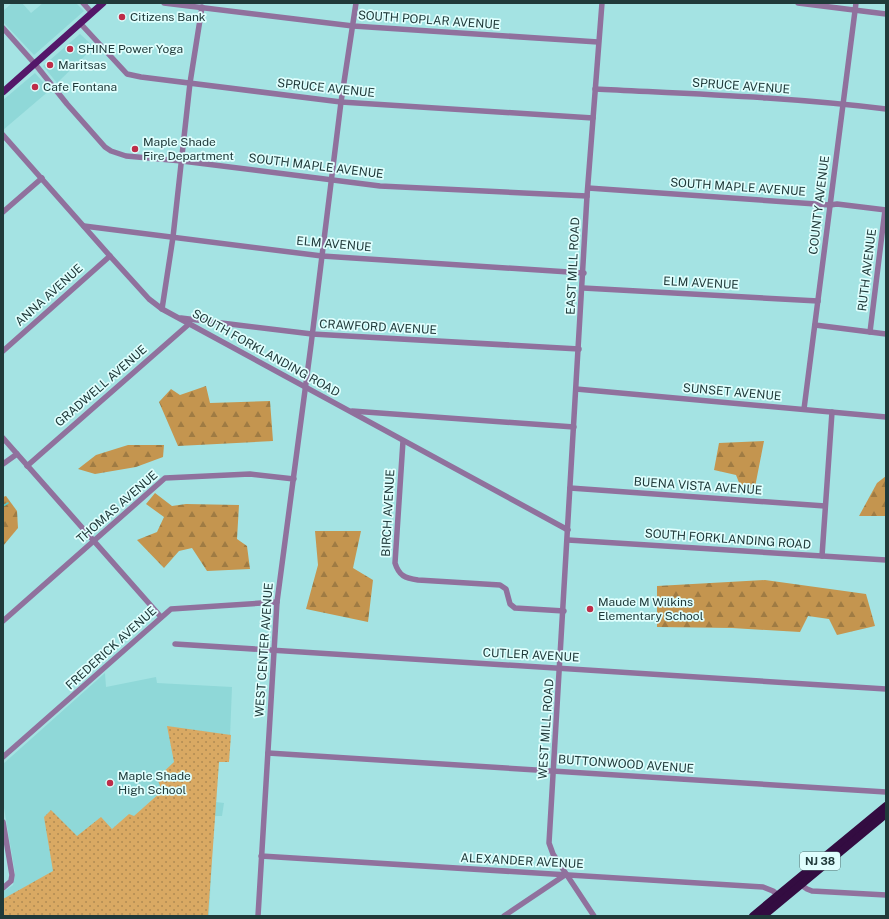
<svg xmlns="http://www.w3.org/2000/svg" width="889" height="919" viewBox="0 0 889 919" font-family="'Public Sans',sans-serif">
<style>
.built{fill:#8fd8d8}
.forest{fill:url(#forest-firs)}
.park{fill:url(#park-dots)}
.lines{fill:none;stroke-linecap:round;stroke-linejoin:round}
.stream{stroke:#56cbcc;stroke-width:1.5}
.minor{stroke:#90719d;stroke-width:5.5}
.major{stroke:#541769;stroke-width:7}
.highway{stroke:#330c41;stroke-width:8}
.poi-dot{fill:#be2d49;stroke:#dffefd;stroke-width:1.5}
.labels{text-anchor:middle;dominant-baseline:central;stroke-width:3.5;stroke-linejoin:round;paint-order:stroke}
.shield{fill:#dffefd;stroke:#597574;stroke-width:1}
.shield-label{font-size:11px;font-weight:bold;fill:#203a3a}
.poi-label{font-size:12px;fill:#203a3a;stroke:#dffefd;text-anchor:start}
.street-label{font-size:12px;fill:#203a3a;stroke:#dffefd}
</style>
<defs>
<pattern id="forest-firs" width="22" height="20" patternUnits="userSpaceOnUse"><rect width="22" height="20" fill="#c4954f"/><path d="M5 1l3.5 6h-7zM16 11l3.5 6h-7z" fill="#9f7b43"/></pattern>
<pattern id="park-dots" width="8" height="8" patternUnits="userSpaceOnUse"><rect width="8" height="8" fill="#d9a963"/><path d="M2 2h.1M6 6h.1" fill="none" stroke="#b08b53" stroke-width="1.8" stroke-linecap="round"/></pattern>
</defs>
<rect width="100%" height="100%" fill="#a4e3e3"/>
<!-- built -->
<g class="built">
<path d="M 12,3 L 22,3 L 31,13 L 43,3 L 76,3 L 84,11 L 34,55 L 3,22 L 3,11 Z"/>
<path d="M 80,34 L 94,47 L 57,83 L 43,66 Z"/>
<path d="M 35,73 L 50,90 L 3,130 L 3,100 Z"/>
<path d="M 105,673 L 106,687 L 156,677 L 157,683 L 232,687 L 229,762 L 219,761 L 216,802 L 224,803 L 222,816 L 214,816 L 209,916 L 3,916 L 3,892 L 13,885 L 15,873 L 3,802 L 3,764 Z"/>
</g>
<!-- forest -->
<g class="forest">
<path d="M 206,386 L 210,403 L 270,401 L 273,441 L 178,446 L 159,402 L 171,389 L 180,395 Z"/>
<path d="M 764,441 L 755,487 L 742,490 L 736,475 L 714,470 L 719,443 Z"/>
<path d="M 128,445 L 164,445 L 163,457 L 136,467 L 95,474 L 78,469 L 96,455 Z"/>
<path d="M 886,476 L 886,516 L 859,516 L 877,483 Z"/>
<path d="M 155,493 L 172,506 L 186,504 L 239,505 L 237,539 L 247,546 L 250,569 L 207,571 L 192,548 L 179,551 L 164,568 L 137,540 L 157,532 L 164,517 L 146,504 Z"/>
<path d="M 6,496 L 17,511 L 18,528 L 3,546 L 3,497 Z"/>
<path d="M 315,531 L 361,531 L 353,568 L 373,580 L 368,622 L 306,609 L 318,565 Z"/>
<path d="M 765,580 L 866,594 L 875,626 L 837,635 L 829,619 L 808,616 L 800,632 L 732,628 L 657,627 L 657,586 Z"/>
</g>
<!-- park -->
<path class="park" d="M 167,726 L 231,735 L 229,762 L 219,762 L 208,916 L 3,916 L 3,899 L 53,871 L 44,817 L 51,810 L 77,836 L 101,817 L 112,829 L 129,814 L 134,816 L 162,791 L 157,778 L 174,762 Z"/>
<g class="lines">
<!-- stream -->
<path class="stream" d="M 3,506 L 8,503"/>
<!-- minor -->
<g class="minor">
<path d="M 83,3 L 92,13"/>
<path d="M 164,3 L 353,26 L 598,42"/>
<path d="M 798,3 L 886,14"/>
<path d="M 80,23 L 127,74 L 141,77 L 341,102 L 593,118"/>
<path d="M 3,28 L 35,64 L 67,104 L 105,147 L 111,151 L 126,156 L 182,161 L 380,186 L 587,196"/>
<path d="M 595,89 C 692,94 789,97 886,109"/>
<path d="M 3,135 L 110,256 L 149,299 L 162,309 L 568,530"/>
<path d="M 588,188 L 830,205 L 837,204 L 886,210"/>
<path d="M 3,212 L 42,178"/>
<path d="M 84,226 L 322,256 L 584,273"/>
<path d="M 583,288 L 818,301"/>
<path d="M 162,309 L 173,237 L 190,83 L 202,7"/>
<path d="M 181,318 L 312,334 L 579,349"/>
<path d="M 815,325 L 886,334"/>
<path d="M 870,332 L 885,210"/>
<path d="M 3,351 L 110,256"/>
<path d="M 576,389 L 886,417"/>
<path d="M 804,409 L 856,3"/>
<path d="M 352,411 L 574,427"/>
<path d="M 3,438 L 161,617"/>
<path d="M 403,441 L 395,563 C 399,576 405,578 418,580 L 500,585 L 506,589 L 510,604 L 515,608 L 564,611"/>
<path d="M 3,464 L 17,454"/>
<path d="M 27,466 L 189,324"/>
<path d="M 570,488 L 825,506"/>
<path d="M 568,540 L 886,560"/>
<path d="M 822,556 L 832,412"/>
<path d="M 3,621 L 165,478 L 250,474 L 294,479"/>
<path d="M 175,644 L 886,689"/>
<path d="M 268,753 L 886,792"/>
<path d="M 3,757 L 171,609 L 277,602"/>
<path d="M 3,822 L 12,875 L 11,881 L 3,888"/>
<path d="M 261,856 L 763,887 L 773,891 L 778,895"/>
<path d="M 801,885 L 807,889 L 812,891 L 886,895"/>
<path d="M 258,916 L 277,602 L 311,345 L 341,102 L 356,3"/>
<path d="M 504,916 L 565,875"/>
<path d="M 594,916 L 553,854 L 549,843 L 587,196 L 602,3"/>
</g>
<!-- major -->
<path class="major" d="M 3,92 L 103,3"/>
<!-- highway -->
<g class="highway">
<path d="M 753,916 L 886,806"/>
<path d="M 763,916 L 886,814"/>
</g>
</g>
<!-- markers -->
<g class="poi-dot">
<circle cx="122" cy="17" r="4"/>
<circle cx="70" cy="49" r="4"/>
<circle cx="50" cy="65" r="4"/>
<circle cx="35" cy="87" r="4"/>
<circle cx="135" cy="149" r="4"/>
<circle cx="590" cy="609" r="4"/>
<circle cx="110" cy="783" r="4"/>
</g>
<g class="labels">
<!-- shield labels -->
<rect class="shield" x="800" y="852" width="40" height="18" rx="3"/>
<g class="shield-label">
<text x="820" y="861">NJ 38</text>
</g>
<!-- poi labels -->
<g class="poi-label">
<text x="130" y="17">Citizens Bank</text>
<text x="78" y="49">SHINE Power Yoga</text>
<text x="58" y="65">Maritsas</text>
<text x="43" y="87">Cafe Fontana</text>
<text x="143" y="142">Maple Shade<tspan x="143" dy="14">Fire Department</tspan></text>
<text x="598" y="602">Maude M Wilkins<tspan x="598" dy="14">Elementary School</tspan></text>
<text x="118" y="776">Maple Shade<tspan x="118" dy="14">High School</tspan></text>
</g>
<!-- street labels -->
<g class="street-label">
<text transform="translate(429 20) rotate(4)">SOUTH POPLAR AVENUE</text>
<text transform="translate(741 86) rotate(4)">SPRUCE AVENUE</text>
<text transform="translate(326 88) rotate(6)">SPRUCE AVENUE</text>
<text transform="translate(316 166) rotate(7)">SOUTH MAPLE AVENUE</text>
<text transform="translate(738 187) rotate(4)">SOUTH MAPLE AVENUE</text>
<text transform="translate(819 205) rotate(-83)">COUNTY AVENUE</text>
<text transform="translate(334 244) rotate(5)">ELM AVENUE</text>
<text transform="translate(573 266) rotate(-87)">EAST MILL ROAD</text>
<text transform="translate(867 270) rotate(-83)">RUTH AVENUE</text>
<text transform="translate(701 283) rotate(3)">ELM AVENUE</text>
<text transform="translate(49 295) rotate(-42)">ANNA AVENUE</text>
<text transform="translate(378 327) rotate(3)">CRAWFORD AVENUE</text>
<text transform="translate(266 353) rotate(29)">SOUTH FORKLANDING ROAD</text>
<text transform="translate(101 386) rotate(-41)">GRADWELL AVENUE</text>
<text transform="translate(732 392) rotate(5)">SUNSET AVENUE</text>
<text transform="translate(698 486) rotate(4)">BUENA VISTA AVENUE</text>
<text transform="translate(117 507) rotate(-41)">THOMAS AVENUE</text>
<text transform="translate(388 513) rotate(-87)">BIRCH AVENUE</text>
<text transform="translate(728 539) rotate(4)">SOUTH FORKLANDING ROAD</text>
<text transform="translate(111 648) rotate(-42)">FREDERICK AVENUE</text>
<text transform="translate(264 650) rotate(-86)">WEST CENTER AVENUE</text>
<text transform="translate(531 655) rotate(3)">CUTLER AVENUE</text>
<text transform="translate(546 729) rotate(-86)">WEST MILL ROAD</text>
<text transform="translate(626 764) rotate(4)">BUTTONWOOD AVENUE</text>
<text transform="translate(522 861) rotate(3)">ALEXANDER AVENUE</text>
</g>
</g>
<!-- border -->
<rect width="889" height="919" fill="none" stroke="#203a3a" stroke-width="8"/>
</svg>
